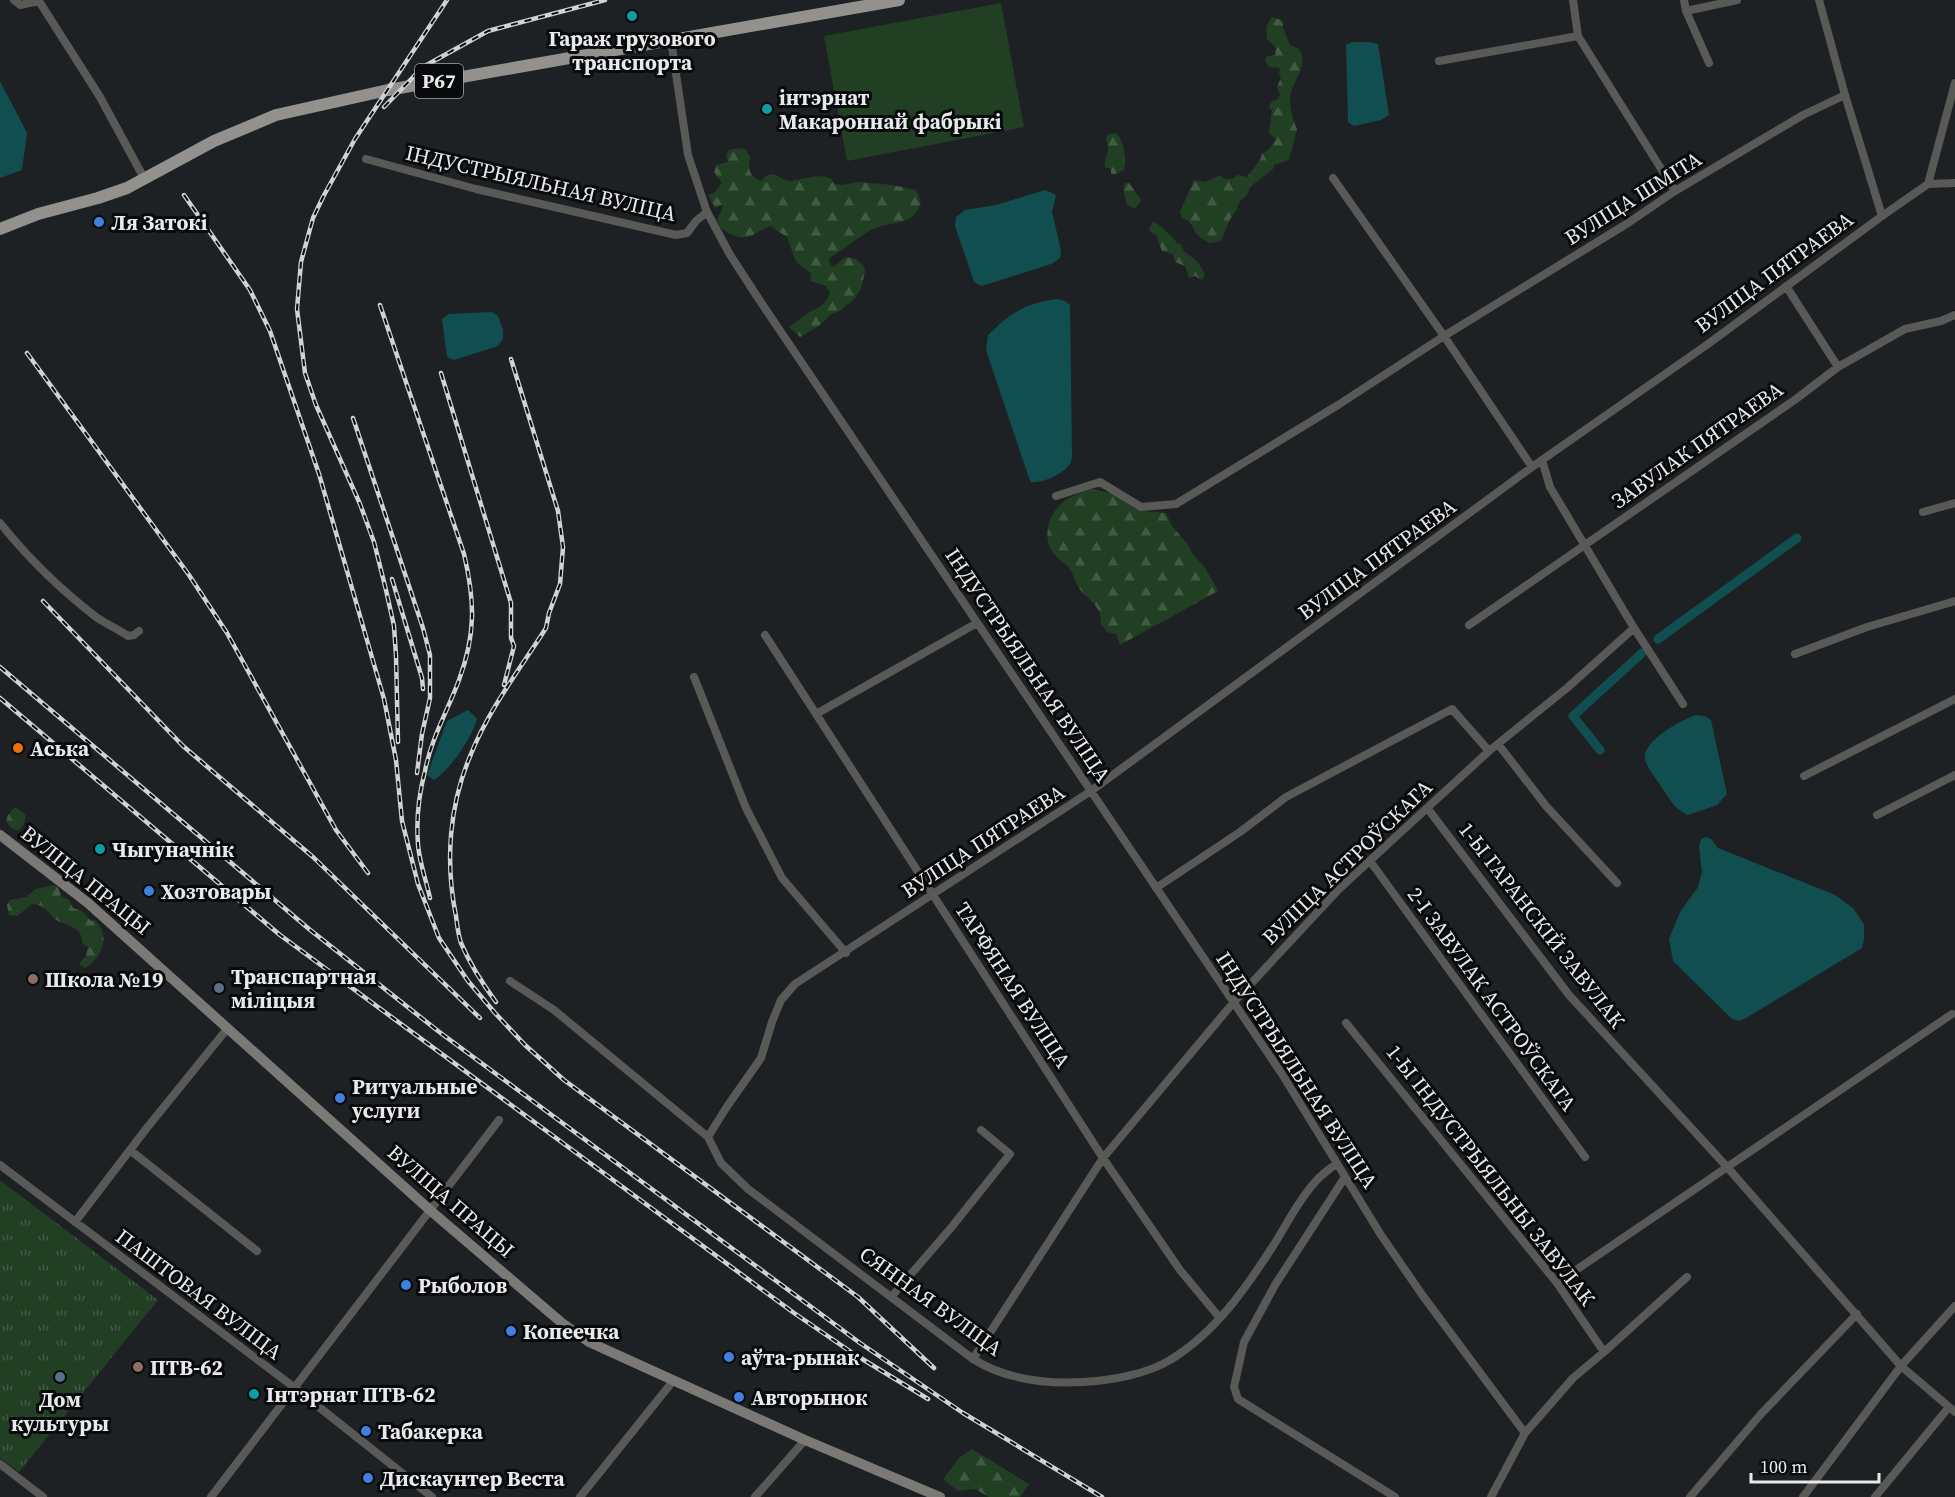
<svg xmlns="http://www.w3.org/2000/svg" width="1955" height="1497" font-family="'Source Serif 4',serif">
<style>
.grass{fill:#213f23}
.forest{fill:url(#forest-firs)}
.park{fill:url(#park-tufts)}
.water{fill:#114e4f}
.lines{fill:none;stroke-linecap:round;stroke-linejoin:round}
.canal{stroke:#114e4f;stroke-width:9}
.minor{stroke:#595957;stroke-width:8}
.secondary{stroke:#7a7976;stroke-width:10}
.primary{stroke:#92918e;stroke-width:12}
.rail-casing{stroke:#d0d2d4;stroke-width:4.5}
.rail{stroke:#090a0b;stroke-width:2;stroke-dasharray:7;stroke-linecap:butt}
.culture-dot{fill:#0f9aa8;stroke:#090a0b;stroke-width:2}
.shop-dot{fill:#3f7fe0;stroke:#090a0b;stroke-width:2}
.food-dot{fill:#e8710a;stroke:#090a0b;stroke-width:2}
.education-dot{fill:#8d6e63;stroke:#090a0b;stroke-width:2}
.service-dot{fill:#5c6f8a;stroke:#090a0b;stroke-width:2}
.labels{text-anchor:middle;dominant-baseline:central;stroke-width:6;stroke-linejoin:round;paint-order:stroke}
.shield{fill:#090a0b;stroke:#a5a6a8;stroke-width:1.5}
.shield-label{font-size:20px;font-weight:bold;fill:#e8e9eb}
.poi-label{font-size:21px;font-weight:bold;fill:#e8e9eb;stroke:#090a0b;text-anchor:start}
.street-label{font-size:21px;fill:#e8e9eb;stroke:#090a0b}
</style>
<defs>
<pattern id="forest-firs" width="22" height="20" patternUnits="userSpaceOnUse" patternTransform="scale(1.5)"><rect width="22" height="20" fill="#213f23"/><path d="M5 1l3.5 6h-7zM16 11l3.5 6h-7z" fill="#415b43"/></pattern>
<pattern id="park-tufts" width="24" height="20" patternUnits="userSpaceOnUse" patternTransform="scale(1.5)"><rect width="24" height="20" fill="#213f23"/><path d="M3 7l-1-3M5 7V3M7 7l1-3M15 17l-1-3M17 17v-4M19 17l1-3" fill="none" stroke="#415b43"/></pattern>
</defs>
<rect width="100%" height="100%" fill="#1e2123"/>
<path class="grass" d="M 1001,3 L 1024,127 L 847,161 L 824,36 Z"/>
<path class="forest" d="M 1272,17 L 1283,21 L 1283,28 L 1290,45 L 1298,48 C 1311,62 1292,82 1290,97 C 1290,109 1292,118 1297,129 C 1296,134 1290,158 1289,159 C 1286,162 1279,163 1274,165 L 1273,169 L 1250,187 L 1247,195 L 1240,201 L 1236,211 L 1230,219 L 1221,241 L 1209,243 C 1205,240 1199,237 1196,233 C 1191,226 1192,221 1182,218 L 1180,212 L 1194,180 L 1205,182 L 1221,175 L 1224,179 L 1232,179 L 1238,175 L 1247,177 L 1260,160 L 1262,154 L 1270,148 L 1276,139 L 1269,133 L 1272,110 L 1269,107 L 1271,102 L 1278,99 L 1280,95 L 1277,87 L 1281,78 L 1279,73 L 1280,68 L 1269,67 L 1265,60 L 1267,56 L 1275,55 L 1276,48 L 1267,39 L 1266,27 Z
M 1116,133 C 1124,140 1127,159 1124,170 L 1115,174 L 1111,174 L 1111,169 L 1105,167 C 1103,155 1112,154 1106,139 L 1108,134 Z
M 740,148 L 745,149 L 750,157 C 748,169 748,176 761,181 C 763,179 765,176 768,175 C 775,172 780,179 785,180 C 796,184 814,171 832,179 L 833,183 L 842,185 L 859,182 L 892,185 L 916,190 L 921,203 C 918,209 916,214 910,218 C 899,225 885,223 873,229 C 857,237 845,250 829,258 L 830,264 L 833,267 L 846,257 L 856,259 L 864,266 L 865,271 L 861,289 L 854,299 L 841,310 L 830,315 L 819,326 L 800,337 L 789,327 C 795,323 799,319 805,315 C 815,308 825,307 830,293 L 826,286 L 810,281 L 811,273 L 796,262 L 787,237 L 770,226 C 754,232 749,243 730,234 C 723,230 719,227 717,220 L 723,206 L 721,205 L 715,208 L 708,195 L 714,193 L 722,183 L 714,172 L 716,165 L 728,162 L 726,155 L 728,150 Z
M 1125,183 L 1129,183 L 1141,200 L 1135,209 L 1127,205 L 1123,188 Z
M 1153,222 C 1159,223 1173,237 1177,243 L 1181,244 L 1184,251 L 1199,263 L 1205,275 L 1202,280 L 1195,276 L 1189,278 L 1185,266 L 1175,262 L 1173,254 L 1162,251 L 1156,235 L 1150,232 L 1149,228 Z
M 1089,489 L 1113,493 L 1132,507 L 1144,511 L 1166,513 L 1172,526 L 1189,546 L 1192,554 L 1204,566 L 1218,591 L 1120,645 L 1116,634 L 1107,632 L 1101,624 C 1102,609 1094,604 1084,594 C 1076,587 1075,575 1068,567 C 1063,561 1056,558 1052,551 C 1041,534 1051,509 1067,499 C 1074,495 1082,492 1089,489 Z
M 15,807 L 25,814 C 26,822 24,826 18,831 L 10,827 L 6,821 L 8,815 Z
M 54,885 L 58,887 L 61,896 L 69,900 L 73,908 L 82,911 L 91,921 L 94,920 C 112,934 102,958 85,968 L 79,964 L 86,956 L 88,947 L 82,943 C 84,931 70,925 60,922 C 49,917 49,905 32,904 L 17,916 L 9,915 L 7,905 L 10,900 L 26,897 L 36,889 Z
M 972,1449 L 1029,1484 L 1020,1497 L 989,1497 L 975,1489 L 958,1491 L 943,1479 L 959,1458 Z"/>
<path class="park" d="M 0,1180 L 158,1300 L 19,1472 L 0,1458 Z"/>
<path class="water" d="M 1352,42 L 1369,42 L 1378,44 L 1389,115 L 1381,120 L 1354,126 L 1348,122 L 1346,45 Z
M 0,81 L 27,133 L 22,170 L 0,178 Z
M 1045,190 L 1056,195 L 1052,212 L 1061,250 L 1060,258 L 1051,264 L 982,286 L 974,282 L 955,226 L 956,217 L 965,210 L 996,205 Z
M 1057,299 L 1065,301 L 1070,305 L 1072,452 C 1072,455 1072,459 1071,462 C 1066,473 1042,484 1031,482 L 1029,478 L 986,350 L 988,335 C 1012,312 1024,304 1057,299 Z
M 492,312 L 498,316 L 503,330 L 503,339 L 498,346 L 454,360 L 447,357 L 442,319 L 449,314 Z
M 468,710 L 477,719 C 471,739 451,769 434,780 L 427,775 L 447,721 Z
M 1696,715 L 1705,716 L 1711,720 L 1727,794 L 1717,805 L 1688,815 C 1675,810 1669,798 1662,788 C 1657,779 1647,769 1645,759 C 1642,741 1681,720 1696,715 Z
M 1706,837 L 1711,839 L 1718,848 L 1835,895 L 1853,908 L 1864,924 L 1864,939 L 1862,948 L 1746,1018 L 1739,1021 L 1732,1019 L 1673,961 L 1669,939 L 1680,912 L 1698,887 L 1702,872 L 1699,847 L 1701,839 Z"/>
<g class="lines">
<path class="canal" d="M 1658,639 L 1797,538
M 1600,750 L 1573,716 L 1642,653"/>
<path class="minor" d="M 14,0 L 20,5 L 39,1 L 100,97 L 145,180
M 1573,0 L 1578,36 L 1675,191
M 1684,0 L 1686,11 L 1709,63
M 1819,0 L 1845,95 L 1882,216
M 1686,11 L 1737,0
M 671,40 L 688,155 L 707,212
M 1439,61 L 1578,36
M 366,159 L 476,189 L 676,235 L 687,233 L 696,221 L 707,212 L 729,253 L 760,301 L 1282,1074 L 1381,1235 L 1423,1296 L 1525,1433
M 1333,178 L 1444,336 L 1532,467
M 1928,184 L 1955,83
M 1786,286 L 1838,367
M 1542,460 L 1550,487 L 1634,628 L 1683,704
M 1056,496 L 1100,482 L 1141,507 L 1176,504 L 1338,405 L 1444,336 L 1628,223 L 1675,191 L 1803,115 L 1845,95
M 1923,512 L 1955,503
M 0,523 C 28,558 61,590 96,617 C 106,624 118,629 128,636 L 134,635 L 139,631
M 1469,625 L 1796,399 L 1838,367 L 1905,329 L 1941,321 L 1955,315
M 765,635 L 1103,1158 L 1180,1270 L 1219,1317
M 1795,654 L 1867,627 L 1955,601
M 694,677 L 746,808 L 782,878 L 846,953
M 816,714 L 977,623
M 1498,744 L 1546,806 L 1617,883
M 1804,776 L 1955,699
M 1428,809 L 1569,995 L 1728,1168 L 1901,1366 L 1955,1412
M 1877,815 L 1955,775
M 1370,861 L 1585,1157
M 1156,888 L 1240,832 L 1286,797 L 1452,709 L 1489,751
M 510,981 L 554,1010 L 708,1137 L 721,1163 L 748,1189 L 973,1359 C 1005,1379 1044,1384 1082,1382 C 1109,1381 1148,1374 1170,1360 C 1215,1333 1246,1288 1273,1246 C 1287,1224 1299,1199 1316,1181 C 1322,1174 1330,1169 1337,1163
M 1346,1023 L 1557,1283 L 1604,1352
M 708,1137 L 726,1108 L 761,1058 L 772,1022 L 781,1000 L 795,984 L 1091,791 L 1532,467 L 1708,344 L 1882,216 L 1928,184 L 1955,183
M 130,1150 L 257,1251
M 0,1165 L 295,1388 L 432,1497
M 1345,1177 L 1275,1285 L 1244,1342 L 1234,1387 L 1238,1399 L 1395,1497
M 75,1222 L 146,1129 L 227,1029
M 1557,1283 L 1952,1014
M 892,1296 L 950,1229 L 1010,1154 L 981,1130
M 973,1359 L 1103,1158 L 1233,1003 L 1339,889 L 1489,751 L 1567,688 L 1634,628
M 0,1464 L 43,1497
M 211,1497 L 499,1120
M 580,1497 L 673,1381
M 755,1497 L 805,1440
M 1491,1497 L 1525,1433 L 1573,1378 L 1604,1352 L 1687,1277
M 1690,1497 L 1761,1414 L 1857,1314
M 1803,1497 L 1901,1366 L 1955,1306
M 1875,1497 L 1949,1407"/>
<path class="secondary" d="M 0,835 L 88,903 L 431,1211 L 562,1323 L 589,1342 L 805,1440 L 940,1497"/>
<path class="primary" d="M 0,229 L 38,214 L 98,198 L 127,188 L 214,141 L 276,115 L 388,90 L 899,0"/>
<defs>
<path id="rail" d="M 384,107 L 423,67 L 488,31 L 605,0
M 184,195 L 250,290 L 270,331 L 319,474 L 384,699 L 396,760 L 402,821 L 418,884 L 439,938 L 468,981 L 495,1013 L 525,1045 L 564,1080 L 858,1297 L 934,1368
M 380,305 L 464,554 C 475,601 476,634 459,680 C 448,710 431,739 425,771 C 419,794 416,819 418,844 C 419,861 426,880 430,898
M 27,353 L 189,575 L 227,633 L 336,830 L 368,873
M 441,373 L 511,603 L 511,638 L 514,646 L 504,685
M 353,418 L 423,628 L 430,655 L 430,698 L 422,734 L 417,773
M 392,579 L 422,678 L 423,689
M 43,601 L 183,746 L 313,857 L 480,1018
M 0,667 L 309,929 L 438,1031 L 860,1343 L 963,1413 L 1102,1497
M 0,698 L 280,935 L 794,1313 L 854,1354 L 928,1399
M 398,742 L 396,656 L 394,626 L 386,590 L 374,542 L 360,504 L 316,405 L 305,373 L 297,309 L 301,262 L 313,218 L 323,197 L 355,139 L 447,0
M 496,1002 C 482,983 470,964 461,943 C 458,934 457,924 456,916 C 445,862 449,805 471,754 C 489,709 520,669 546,628 L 549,613 L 560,584 L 563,547 L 558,511 L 511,359"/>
</defs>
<use href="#rail" class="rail-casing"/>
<use href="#rail" class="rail"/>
</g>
<g class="culture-dot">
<circle cx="632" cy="16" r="6"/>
<circle cx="767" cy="109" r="6"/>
<circle cx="100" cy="849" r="6"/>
<circle cx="254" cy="1394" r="6"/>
</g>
<g class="shop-dot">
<circle cx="99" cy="222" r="6"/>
<circle cx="149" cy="891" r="6"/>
<circle cx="340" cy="1098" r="6"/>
<circle cx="406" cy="1285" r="6"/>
<circle cx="511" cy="1331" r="6"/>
<circle cx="729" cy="1357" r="6"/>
<circle cx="739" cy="1397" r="6"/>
<circle cx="366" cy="1431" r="6"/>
<circle cx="368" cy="1478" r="6"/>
</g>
<circle class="food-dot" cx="18" cy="748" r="6"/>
<g class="education-dot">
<circle cx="33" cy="979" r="6"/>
<circle cx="138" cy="1367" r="6"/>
</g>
<g class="service-dot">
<circle cx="219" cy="988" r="6"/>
<circle cx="60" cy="1377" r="6"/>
</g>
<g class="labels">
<rect class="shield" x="415" y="64" width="48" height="34" rx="4.5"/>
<g class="shield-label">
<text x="439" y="81">Р67</text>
</g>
<g class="poi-label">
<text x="632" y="38" text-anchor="middle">Гараж грузового<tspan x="632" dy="24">транспорта</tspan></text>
<text x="779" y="97">інтэрнат<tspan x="779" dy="24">Макароннай фабрыкі</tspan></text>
<text x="111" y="222">Ля Затокі</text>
<text x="30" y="748">Аська</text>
<text x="112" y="849">Чыгуначнік</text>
<text x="161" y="891">Хозтовары</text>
<text x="231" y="976">Транспартная<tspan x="231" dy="24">міліцыя</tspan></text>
<text x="45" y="979">Школа №19</text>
<text x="352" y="1086">Ритуальные<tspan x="352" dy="24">услуги</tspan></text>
<text x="418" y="1285">Рыболов</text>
<text x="523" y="1331">Копеечка</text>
<text x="741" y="1357">аўта-рынак</text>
<text x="150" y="1367">ПТВ-62</text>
<text x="266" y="1394">Інтэрнат ПТВ-62</text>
<text x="751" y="1397">Авторынок</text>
<text x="60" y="1399" text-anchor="middle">Дом<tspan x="60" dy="24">культуры</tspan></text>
<text x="378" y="1431">Табакерка</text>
<text x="380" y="1478">Дискаунтер Веста</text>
</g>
<g class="street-label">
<text transform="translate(541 183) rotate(13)">ІНДУСТРЫЯЛЬНАЯ ВУЛІЦА</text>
<text transform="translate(1633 198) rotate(-32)">ВУЛІЦА ШМІТА</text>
<text transform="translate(1774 272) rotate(-36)">ВУЛІЦА ПЯТРАЕВА</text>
<text transform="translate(1697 445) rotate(-35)">ЗАВУЛАК ПЯТРАЕВА</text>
<text transform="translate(1377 559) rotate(-36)">ВУЛІЦА ПЯТРАЕВА</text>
<text transform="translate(1028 665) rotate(56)">ІНДУСТРЫЯЛЬНАЯ ВУЛІЦА</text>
<text transform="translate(983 841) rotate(-33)">ВУЛІЦА ПЯТРАЕВА</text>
<text transform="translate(1347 862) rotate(-44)">ВУЛІЦА АСТРОЎСКАГА</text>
<text transform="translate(86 880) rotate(39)">ВУЛІЦА ПРАЦЫ</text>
<text transform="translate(1542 925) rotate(52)">1-Ы ГАРАНСКІЙ ЗАВУЛАК</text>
<text transform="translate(1013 985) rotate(57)">ТАРФЯНАЯ ВУЛІЦА</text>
<text transform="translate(1492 999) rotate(54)">2-І ЗАВУЛАК АСТРОЎСКАГА</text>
<text transform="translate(1297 1070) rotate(57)">ІНДУСТРЫЯЛЬНАЯ ВУЛІЦА</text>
<text transform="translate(1491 1175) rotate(52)">1-Ы ІНДУСТРЫЯЛЬНЫ ЗАВУЛАК</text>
<text transform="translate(451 1201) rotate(41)">ВУЛІЦА ПРАЦЫ</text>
<text transform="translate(199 1294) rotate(37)">ПАШТОВАЯ ВУЛІЦА</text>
<text transform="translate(931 1301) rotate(36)">СЯННАЯ ВУЛІЦА</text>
</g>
</g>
<path d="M1751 1473v9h128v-9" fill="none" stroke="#e8e9eb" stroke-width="3"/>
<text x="1760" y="1473" font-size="18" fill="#e8e9eb" stroke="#090a0b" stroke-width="4.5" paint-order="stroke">100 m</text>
</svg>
